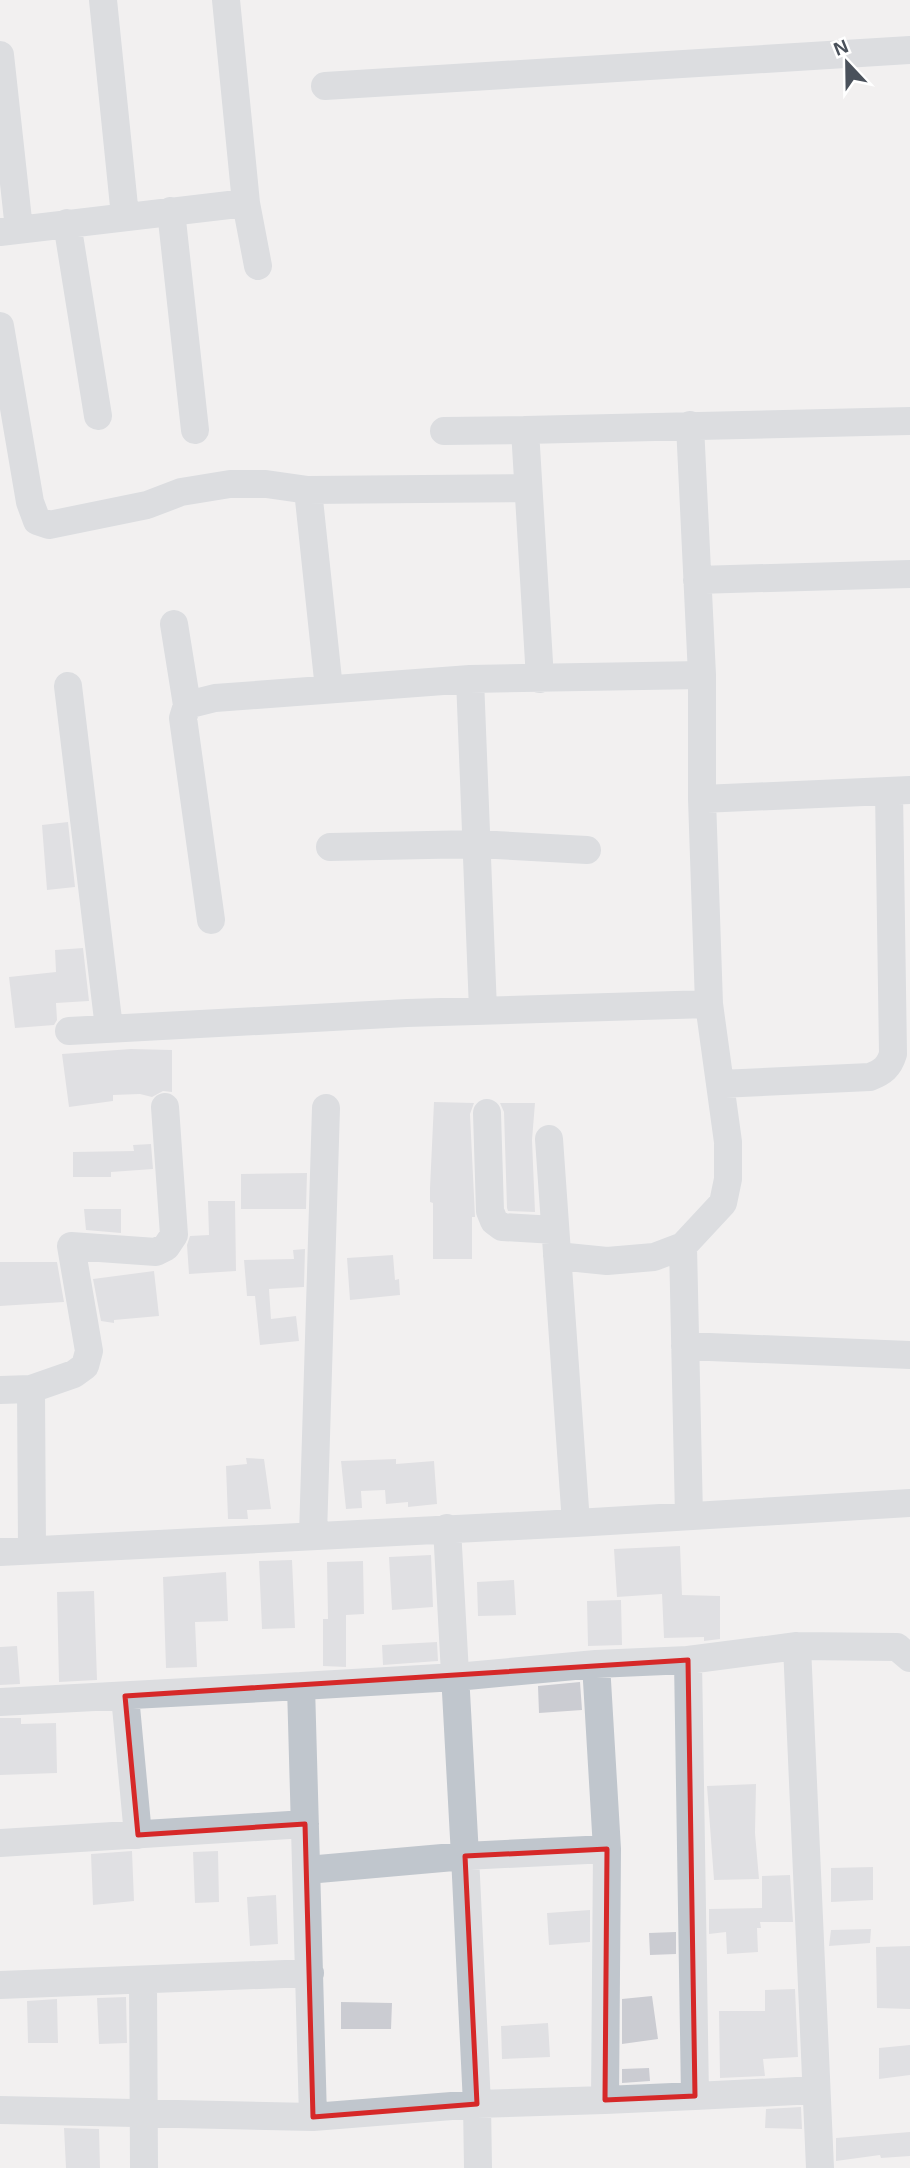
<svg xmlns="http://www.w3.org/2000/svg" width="910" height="2168" font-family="Arial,sans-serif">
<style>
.building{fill:#cbccd2}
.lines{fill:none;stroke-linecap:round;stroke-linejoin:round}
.minor{stroke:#c0c6cd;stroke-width:28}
.marked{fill:none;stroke:#d62828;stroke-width:5;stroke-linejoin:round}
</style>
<rect width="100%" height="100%" fill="#f2f0f0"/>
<path class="building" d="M 68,822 L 75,887 L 47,890 L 42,825 Z
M 83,948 L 89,1001 L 56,1003 L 57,1020 L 54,1025 L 15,1028 L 9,977 L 56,972 L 55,950 Z
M 131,1049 L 172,1050 L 172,1092 L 163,1091 L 152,1097 L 140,1094 L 113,1095 L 113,1101 L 69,1107 L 62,1054 Z
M 434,1102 L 474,1103 L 470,1114 L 475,1217 L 472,1217 L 472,1259 L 433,1259 L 433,1203 L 430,1202 L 430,1188 Z
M 500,1103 L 535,1103 L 532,1140 L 535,1212 L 508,1211 L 507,1208 L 504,1112 Z
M 151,1144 L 153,1169 L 111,1172 L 111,1177 L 73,1177 L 73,1152 L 134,1151 L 133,1145 Z
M 307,1173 L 306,1209 L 241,1209 L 241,1174 Z
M 208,1201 L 235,1201 L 236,1271 L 189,1274 L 187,1245 L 190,1236 L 209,1235 Z
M 84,1209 L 121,1209 L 121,1233 L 86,1230 Z
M 305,1249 L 304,1287 L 269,1289 L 271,1319 L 296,1316 L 299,1341 L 260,1345 L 255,1296 L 247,1296 L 244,1260 L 294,1259 L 293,1250 Z
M 393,1255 L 395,1280 L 399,1279 L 400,1295 L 350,1300 L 347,1258 Z
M 0,1262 L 57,1262 L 64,1302 L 0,1306 Z
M 154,1271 L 159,1316 L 114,1320 L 114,1323 L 101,1321 L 93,1279 Z
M 246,1458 L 264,1459 L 271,1509 L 247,1510 L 248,1519 L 228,1519 L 226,1466 L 247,1464 Z
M 396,1459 L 396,1464 L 434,1461 L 437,1504 L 408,1507 L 408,1502 L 386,1504 L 385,1490 L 361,1491 L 362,1508 L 346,1509 L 341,1461 Z
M 680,1546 L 682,1595 L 720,1596 L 720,1639 L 704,1641 L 704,1637 L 664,1638 L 662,1594 L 617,1597 L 614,1549 Z
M 431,1555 L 433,1607 L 392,1610 L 389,1557 Z
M 292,1560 L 295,1628 L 262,1629 L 259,1561 Z
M 363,1561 L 364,1614 L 346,1615 L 346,1667 L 323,1666 L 323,1619 L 328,1619 L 327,1562 Z
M 226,1572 L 228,1621 L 195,1622 L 197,1667 L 166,1668 L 163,1577 Z
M 514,1580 L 516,1615 L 478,1616 L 477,1582 Z
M 94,1591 L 97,1680 L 59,1682 L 57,1592 Z
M 621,1600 L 622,1645 L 588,1646 L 587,1601 Z
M 437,1642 L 438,1661 L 383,1665 L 382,1645 Z
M 17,1646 L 20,1684 L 0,1685 L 0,1647 Z
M 580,1682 L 582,1710 L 539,1713 L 538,1686 Z
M 0,1718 L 21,1718 L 21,1724 L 56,1723 L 57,1773 L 0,1775 Z
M 756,1784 L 755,1833 L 759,1879 L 714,1880 L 707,1786 Z
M 132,1851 L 134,1901 L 93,1905 L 91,1854 Z
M 218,1851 L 219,1902 L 195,1903 L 193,1852 Z
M 873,1867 L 873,1900 L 831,1902 L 831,1868 Z
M 790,1875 L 793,1922 L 760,1922 L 761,1928 L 757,1928 L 758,1952 L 727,1954 L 726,1932 L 709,1934 L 709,1909 L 762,1908 L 762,1876 Z
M 276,1895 L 278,1944 L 250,1946 L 247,1897 Z
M 590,1910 L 590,1942 L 549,1945 L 547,1913 Z
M 871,1929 L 870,1943 L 829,1946 L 831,1930 Z
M 676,1932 L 676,1954 L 650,1955 L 649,1933 Z
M 910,1946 L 910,2009 L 877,2008 L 876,1947 Z
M 795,1989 L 798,2057 L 763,2059 L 765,2076 L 720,2078 L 719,2011 L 765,2011 L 765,1990 Z
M 652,1996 L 658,2039 L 622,2044 L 622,1999 Z
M 126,1997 L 127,2043 L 99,2044 L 97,1998 Z
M 57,1999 L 58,2043 L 28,2043 L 27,2001 Z
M 341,2002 L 392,2003 L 391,2029 L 341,2029 Z
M 548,2023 L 550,2057 L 502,2059 L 501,2026 Z
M 910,2045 L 910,2075 L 879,2079 L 879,2048 Z
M 649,2068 L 650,2081 L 622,2083 L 622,2069 Z
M 801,2107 L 802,2129 L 765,2128 L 766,2109 Z
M 64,2128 L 99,2129 L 100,2168 L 66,2168 Z
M 910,2132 L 910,2156 L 881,2158 L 880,2155 L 836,2161 L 836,2138 Z"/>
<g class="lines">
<path class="minor" d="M 103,0 L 125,216
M 226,0 L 246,203 L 258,266
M 0,55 L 19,229
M 325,86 L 910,50
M 171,211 L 195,430
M 67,223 L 98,416
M 0,232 L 246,203
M 0,326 L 30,502 L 37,521 L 49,525 L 147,505 L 181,492 L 230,484 L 266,484 L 308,490 L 528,488
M 690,425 L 702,675
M 444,431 L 525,430
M 308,490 L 329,689
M 697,580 L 910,574
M 174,624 L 187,705
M 540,679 L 525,430 L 910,421
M 68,686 L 109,1028
M 702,799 L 910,790
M 330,847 L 477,844 L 587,850
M 211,920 L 183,718 L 187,705 L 215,698 L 470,679
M 483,1010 L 470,679 L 702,675 L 702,799 L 709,1004
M 69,1031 L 407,1013 L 709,1004 L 728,1142 L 728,1179 L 723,1203 L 683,1246 L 654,1257 L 607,1261 L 557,1256
M 720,1084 L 870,1077 C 883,1072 889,1067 893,1054 L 889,791
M 487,1113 L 490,1211 L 494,1221 L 502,1227 L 555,1230
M 549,1139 L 576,1523
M 683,1246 L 689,1516
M 685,1346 L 910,1355
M 31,1389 L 74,1374 L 85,1366 L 89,1351 L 71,1246 L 156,1252 L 166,1247 L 174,1235 L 165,1107
M 0,1390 L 31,1389 L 32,1550
M 447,1528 L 465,1856 L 477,2104 L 478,2168
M 313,1535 L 326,1108
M 0,1552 L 576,1523 L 910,1503
M 797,1646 L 897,1647 L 910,1658
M 688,1660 L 797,1646 L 820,2168
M 301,1686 L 456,1677 L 596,1664 L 688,1660 L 695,2096 L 605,2100 L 607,1849 L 596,1664
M 125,1696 L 138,1835
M 0,1702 L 301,1686 L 313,2117 L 0,2110
M 0,1843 L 305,1824
M 307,1870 L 465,1856 L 607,1849
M 143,1980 L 144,2168
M 0,1985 L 310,1973
M 695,2096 L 816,2090
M 313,2117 L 477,2104 L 605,2100"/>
</g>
<path d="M0 0H910V2168H0ZM 688,1660 L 695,2096 L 605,2100 L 607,1849 L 465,1856 L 477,2104 L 313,2117 L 305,1824 L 138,1835 L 125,1696 Z" fill="#f2f0f0" fill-opacity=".55" fill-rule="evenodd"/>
<path class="marked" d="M 688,1660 L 695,2096 L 605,2100 L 607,1849 L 465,1856 L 477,2104 L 313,2117 L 305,1824 L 138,1835 L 125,1696 Z"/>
<g transform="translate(847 63) rotate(338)" stroke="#ffffff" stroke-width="5" paint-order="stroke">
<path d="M0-5L12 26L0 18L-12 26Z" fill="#4a515b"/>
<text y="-10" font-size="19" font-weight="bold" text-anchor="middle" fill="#4a515b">N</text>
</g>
</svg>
